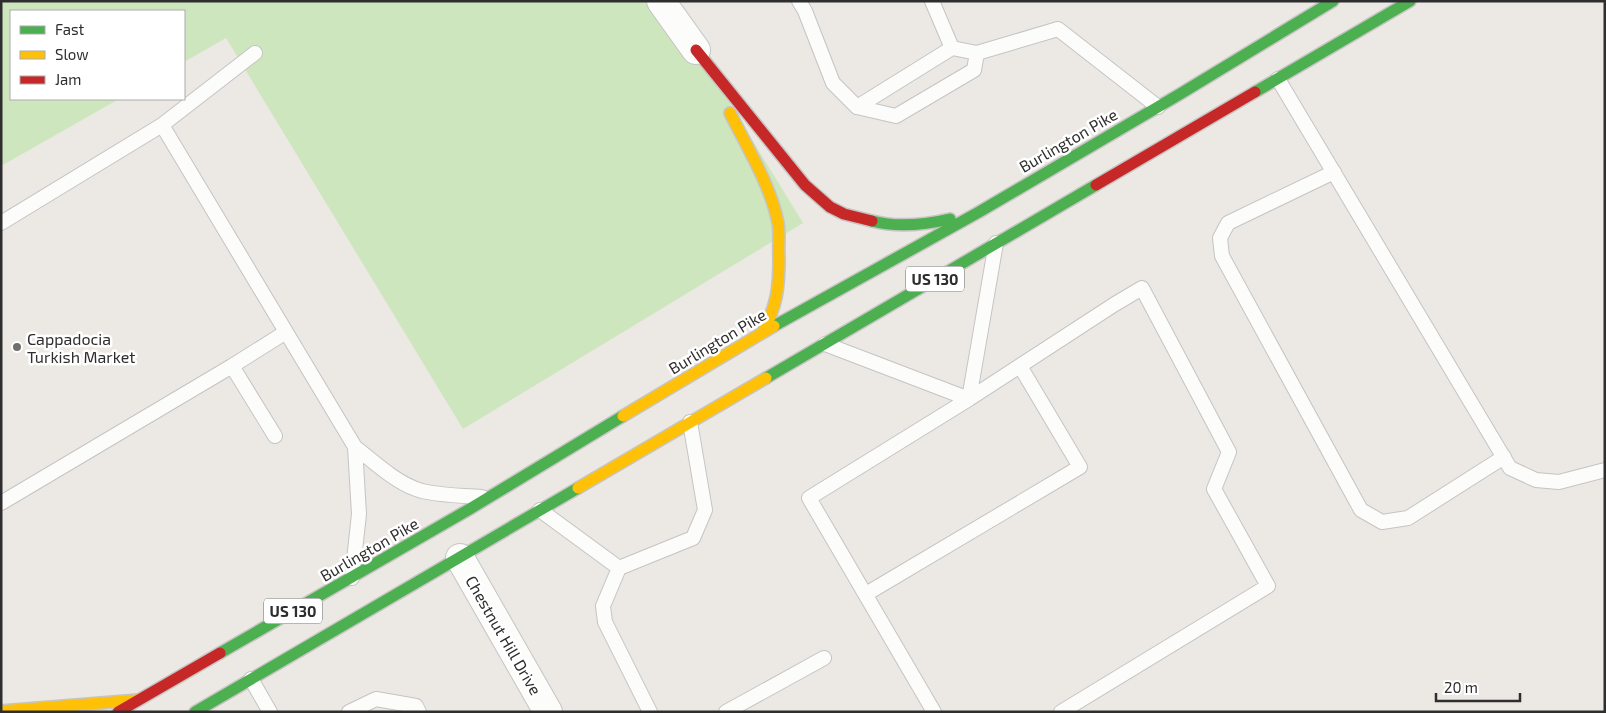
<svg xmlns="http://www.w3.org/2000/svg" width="1606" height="713" font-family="'Exo 2',sans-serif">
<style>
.grass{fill:#cee6be}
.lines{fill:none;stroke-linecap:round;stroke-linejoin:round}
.lane-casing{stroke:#c5c4c5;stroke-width:16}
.street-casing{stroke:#c5c4c5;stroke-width:30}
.fast-casing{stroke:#c6c5c4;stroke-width:14}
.slow-casing{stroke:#c6c5c4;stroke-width:14}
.jam-casing{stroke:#c6c5c4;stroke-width:14}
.lane{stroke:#fcfcfb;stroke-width:14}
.street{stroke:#fcfcfb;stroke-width:28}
.fast{stroke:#4caf50;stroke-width:11}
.slow{stroke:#ffc107;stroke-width:11}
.jam{stroke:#c62828;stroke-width:11}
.poi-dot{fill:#706f6e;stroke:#fff;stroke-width:2}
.labels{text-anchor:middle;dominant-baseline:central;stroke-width:5;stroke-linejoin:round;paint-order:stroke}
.shield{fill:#fff;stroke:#6d6d6d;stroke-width:1}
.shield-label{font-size:15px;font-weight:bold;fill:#2e2e2e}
.street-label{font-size:16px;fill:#2e2e2e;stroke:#fff}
.poi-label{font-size:16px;fill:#2e2e2e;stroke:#fff;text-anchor:start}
</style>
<rect width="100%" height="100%" fill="#ece8e4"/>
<path class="grass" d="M 1,1 L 667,1 L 803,223 L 463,429 L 226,38 L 184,62 L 184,11 L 11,11 L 11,99 L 119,99 L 1,166 Z"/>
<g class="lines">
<defs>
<path id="lane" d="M 799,1 L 805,11 L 833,83 L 857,107 L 952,48 L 977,53 L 1058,29 L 1158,107
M 932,1 L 952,48
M 1278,79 L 1510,468 L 1536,480 L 1559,482 L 1605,470
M 857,107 L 896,116 L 974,70 L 977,53
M 162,125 L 255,53
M 1334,172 L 1228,223 L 1220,238 L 1222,256 L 1361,510 L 1382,522 L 1408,518 L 1504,457
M 1,223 L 162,125 L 355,447 C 373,461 394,481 416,489 C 430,495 465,496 482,497
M 825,344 L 969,399
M 232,366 L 286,332
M 969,399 L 996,243
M 1,503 L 232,366 L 275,436
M 540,510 L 619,568
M 352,578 L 359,514 L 355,447
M 866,594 L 1080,467 L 1020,366
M 251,679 L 270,712
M 349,712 L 376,699 L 416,706 L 419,712
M 650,712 L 605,622 L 603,606 L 619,568 L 693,538 L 705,510 L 690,422
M 726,712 L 824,658
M 934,712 L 809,498 L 969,399 L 1115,304 L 1142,288 L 1229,452 L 1214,489 L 1268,586 L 1061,712"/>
<path id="street" d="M 661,1 L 696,50
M 460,558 L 548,712"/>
<path id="fast" d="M 1255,92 L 1410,1
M 872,221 C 898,228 924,225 950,219
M 774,326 L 979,212 L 1180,94 L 1333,1
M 766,378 L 1096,185
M 220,653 L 468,510 L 623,416
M 195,712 L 578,488"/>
<path id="slow" d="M 730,113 C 747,147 771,186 778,223 C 780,234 778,246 779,258 C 779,288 777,305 763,332
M 623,416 L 774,326
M 578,488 L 766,378
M 1,711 L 138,700"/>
<path id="jam" d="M 696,50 L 805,185 L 830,207 L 844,214 L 872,221
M 1096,185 L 1255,92
M 118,712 L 220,653"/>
</defs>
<use href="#lane" class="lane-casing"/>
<use href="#street" class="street-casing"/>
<use href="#fast" class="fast-casing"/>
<use href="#slow" class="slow-casing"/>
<use href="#jam" class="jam-casing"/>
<use href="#lane" class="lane"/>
<use href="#street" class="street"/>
<use href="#fast" class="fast"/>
<use href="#slow" class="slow"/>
<use href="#jam" class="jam"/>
</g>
<circle class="poi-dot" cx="17" cy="347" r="5"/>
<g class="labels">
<g class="shield">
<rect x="906" y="266.5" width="58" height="25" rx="4"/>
<rect x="264" y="598.5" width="58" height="25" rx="4"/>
</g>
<g class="shield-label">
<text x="935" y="279">US 130</text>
<text x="293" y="611">US 130</text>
</g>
<g class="street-label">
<text transform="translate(1068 140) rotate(-30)">Burlington Pike</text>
<text transform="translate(717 341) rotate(-31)">Burlington Pike</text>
<text transform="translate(369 549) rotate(-30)">Burlington Pike</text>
<text transform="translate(504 635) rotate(60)">Chestnut Hill Drive</text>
</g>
<g class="poi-label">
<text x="27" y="338">Cappadocia<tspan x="27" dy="18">Turkish Market</tspan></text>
</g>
</g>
<rect width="1606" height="713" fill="none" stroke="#2e2e2e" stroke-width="5"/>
<rect x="10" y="10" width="175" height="90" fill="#ffffff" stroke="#ababab"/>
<rect x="20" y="26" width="25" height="8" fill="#4caf50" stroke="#ababab"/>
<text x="55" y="35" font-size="15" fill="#2e2e2e">Fast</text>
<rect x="20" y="51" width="25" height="8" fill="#ffc107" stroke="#ababab"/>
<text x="55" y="60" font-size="15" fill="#2e2e2e">Slow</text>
<rect x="20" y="76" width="25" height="8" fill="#c62828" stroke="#ababab"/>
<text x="55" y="85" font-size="15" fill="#2e2e2e">Jam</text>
<path d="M1436 693v8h84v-8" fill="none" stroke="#2e2e2e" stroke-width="2.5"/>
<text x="1444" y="693" font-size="15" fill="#2e2e2e" stroke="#ffffff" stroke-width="4" paint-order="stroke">20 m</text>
</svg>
